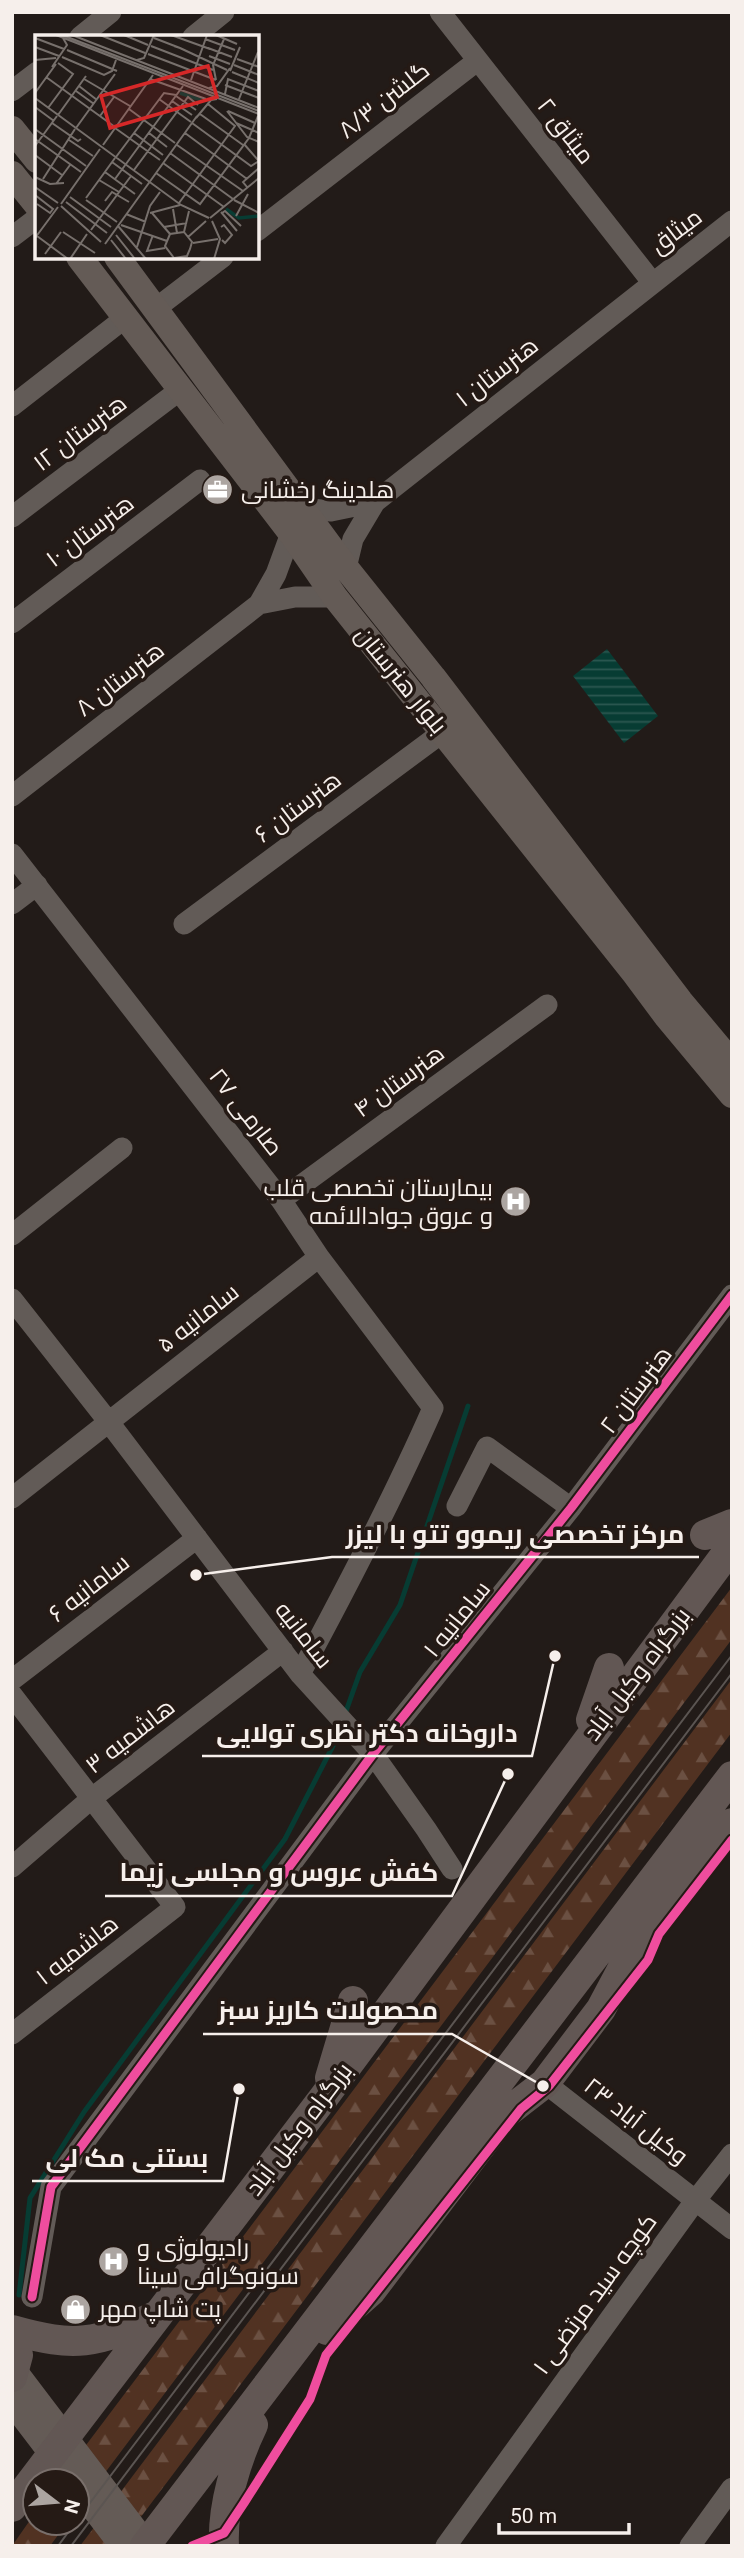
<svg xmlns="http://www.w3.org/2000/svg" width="744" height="2558" font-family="Roboto,Cairo,sans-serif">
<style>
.forest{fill:url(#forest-firs)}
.water{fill:url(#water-rules)}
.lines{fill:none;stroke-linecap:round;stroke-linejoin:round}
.stream{stroke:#073c33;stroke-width:5}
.minor{stroke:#625b57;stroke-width:21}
.major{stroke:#645b56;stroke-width:26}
.highway{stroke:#625754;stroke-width:30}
.tram{stroke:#5b5552;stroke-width:2}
.cycleway-casing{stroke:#251a15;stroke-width:13}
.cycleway{stroke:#ef4d9e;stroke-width:9}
.labels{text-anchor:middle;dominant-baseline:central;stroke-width:7;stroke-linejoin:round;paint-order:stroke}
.street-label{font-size:24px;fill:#f6efeb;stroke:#251a15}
.poi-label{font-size:24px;fill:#f6efeb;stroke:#251a15;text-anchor:start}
.inset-river{fill:none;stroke:#073c33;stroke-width:3.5}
.inset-road{fill:none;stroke:#77706c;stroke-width:2}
.view{fill:#d62828;fill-opacity:0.15;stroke:#d62828;stroke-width:3.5}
.inset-edge{fill:none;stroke:#f6efeb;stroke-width:3.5}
.leader{fill:none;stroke:#f6efeb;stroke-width:2.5}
.callout-dot{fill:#f6efeb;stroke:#251a15;stroke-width:2.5}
.callout-label{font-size:26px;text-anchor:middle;font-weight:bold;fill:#f6efeb;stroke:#251a15;stroke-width:7;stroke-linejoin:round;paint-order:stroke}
</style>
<defs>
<pattern id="forest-firs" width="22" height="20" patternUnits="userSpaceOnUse" patternTransform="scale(1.75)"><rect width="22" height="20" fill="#513222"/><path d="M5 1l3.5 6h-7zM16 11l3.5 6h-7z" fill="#6b5042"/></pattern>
<pattern id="water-rules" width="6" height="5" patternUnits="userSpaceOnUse" patternTransform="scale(1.75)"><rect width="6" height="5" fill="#073c33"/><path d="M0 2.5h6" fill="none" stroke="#2c5851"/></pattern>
</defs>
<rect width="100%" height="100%" fill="#221b18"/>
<path class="forest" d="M 732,1587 L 732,1639 L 77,2510 L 77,2481 L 59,2481 Z
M 732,1679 L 732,1732 L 119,2546 L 80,2546 Z
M 35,2513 L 35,2523 L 67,2523 L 50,2546 L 12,2546 Z"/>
<path class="water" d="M 607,649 L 658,716 L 624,743 L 573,676 Z"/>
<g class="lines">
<path class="stream" d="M 345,1714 L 360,1672 L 400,1605 L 468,1406
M 19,2295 L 30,2198 L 84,2112 L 285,1839 L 336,1740"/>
<path class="minor" d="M 440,12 L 652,282
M 80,37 L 111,12
M 193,37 L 224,12
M 12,91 L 37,72
M 257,231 L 477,61
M 12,237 L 37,218
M 155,309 L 223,257
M 12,406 L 125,318
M 301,508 L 331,511 L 375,502
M 12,517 L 180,390
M 346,568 L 353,539 L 375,502 L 732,221
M 259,604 L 295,597 L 335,597
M 12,623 L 200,480
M 12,796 L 259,604 L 276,574 L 291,533
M 12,854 L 281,1200 L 319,1257 L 433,1408 C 393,1499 347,1587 300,1674
M 12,904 L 37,885
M 184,924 L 443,732
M 281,1200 L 547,1005
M 12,1235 L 122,1148
M 12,1299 L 108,1421 L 300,1674 L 373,1754 L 426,1829 L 452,1869
M 12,1498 L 319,1257
M 457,1506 L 487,1447 L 571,1508
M 12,1680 L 197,1538
M 12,1695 L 175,1907 L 12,2034
M 12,1867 L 92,1798 L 283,1651
M 545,2083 L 732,2229
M 32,2297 L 51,2187 L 373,1754 L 571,1508 L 732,1295
M 446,2546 L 695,2201 L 732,2154
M 690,2546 L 732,2488"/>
<path class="major" d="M 12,129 L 37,160
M 12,174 L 37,205
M 79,257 L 291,533 L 335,597 L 635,974 L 667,1017 L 732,1095
M 117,257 L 346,568 L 433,677 L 680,1001 L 732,1063
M 12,2368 L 147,2546
M 12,2401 L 73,2481
M 77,2486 L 123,2546"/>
<path class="highway" d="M 705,1535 L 732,1524
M 591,1720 L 609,1668
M 330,2078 L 353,2001
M 12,2330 C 76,2348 95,2344 155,2316
M 327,2330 L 371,2291 L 505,2114 L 545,2083 L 601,2009 L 627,1960 L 732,1823
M 12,2342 L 18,2355 L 12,2377
M 12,2507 L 324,2097 L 732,1546
M 145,2546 L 732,1776
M 224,2546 C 222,2506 236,2460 253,2425"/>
<path class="tram" d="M 77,2520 L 732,1655
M 58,2546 L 75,2523
M 71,2546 L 732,1673"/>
<defs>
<path id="cycleway" d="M 32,2297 L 51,2187 L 373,1754 L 571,1508 L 732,1295
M 192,2546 L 224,2533 L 244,2503 L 310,2399 L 326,2355 L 521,2109 L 549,2086 L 648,1960 L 659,1934 L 732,1840"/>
</defs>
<use href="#cycleway" class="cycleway-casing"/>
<use href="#cycleway" class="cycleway"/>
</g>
<defs>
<symbol id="office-disc" viewBox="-11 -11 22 22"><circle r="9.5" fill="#aca5a1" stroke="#251a15"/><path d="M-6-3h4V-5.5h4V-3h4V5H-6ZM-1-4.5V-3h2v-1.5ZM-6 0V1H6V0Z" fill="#fff"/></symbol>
<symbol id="hospital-disc" viewBox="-11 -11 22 22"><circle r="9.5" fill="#aca5a1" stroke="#251a15"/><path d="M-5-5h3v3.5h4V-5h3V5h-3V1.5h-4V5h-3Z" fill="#fff"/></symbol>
<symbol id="shop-disc" viewBox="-11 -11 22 22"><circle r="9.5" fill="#aca5a1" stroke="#251a15"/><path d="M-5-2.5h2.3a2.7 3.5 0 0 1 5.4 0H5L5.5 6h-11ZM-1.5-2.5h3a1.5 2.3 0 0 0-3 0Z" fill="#fff"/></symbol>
</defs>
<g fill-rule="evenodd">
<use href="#office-disc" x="200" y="472" width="35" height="35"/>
<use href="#hospital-disc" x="498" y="1184" width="35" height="35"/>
<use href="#hospital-disc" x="96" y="2244" width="35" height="35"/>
<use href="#shop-disc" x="58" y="2292" width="35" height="35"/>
</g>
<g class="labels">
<g class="street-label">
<text transform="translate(384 100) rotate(-38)">گلشن ۸/۳</text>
<text transform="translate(566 131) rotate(52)">میثاق ۲</text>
<text transform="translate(676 231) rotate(-37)">میثاق</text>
<text transform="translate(497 372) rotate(-38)">هنرستان ۱</text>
<text transform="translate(80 433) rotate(-37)">هنرستان ۱۲</text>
<text transform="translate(90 531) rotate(-37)">هنرستان ۱۰</text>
<text transform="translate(120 679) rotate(-38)">هنرستان ۸</text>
<text transform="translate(401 680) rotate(51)">بلوار هنرستان</text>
<text transform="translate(298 807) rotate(-37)">هنرستان ۶</text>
<text transform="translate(399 1081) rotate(-36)">هنرستان ۴</text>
<text transform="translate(246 1112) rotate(52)">صارمی ۲۷</text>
<text transform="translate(198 1318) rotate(-38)">سامانیه ۵</text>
<text transform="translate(636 1390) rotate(-53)">هنرستان ۲</text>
<text transform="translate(89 1588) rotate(-38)">سامانیه ۶</text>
<text transform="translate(457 1619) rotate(-51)">سامانیه ۱</text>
<text transform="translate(304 1635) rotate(52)">سامانیه</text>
<text transform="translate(637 1674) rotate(-53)">بزرگراه وکیل آباد</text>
<text transform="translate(130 1736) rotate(-38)">هاشمیه ۳</text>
<text transform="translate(77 1950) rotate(-38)">هاشمیه ۱</text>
<text transform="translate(636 2121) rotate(38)">۲۳ وکیل آباد</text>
<text transform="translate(299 2129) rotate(-53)">بزرگراه وکیل آباد</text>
<text transform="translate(595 2294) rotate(-54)">کوچه سید مرتضی ۱</text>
</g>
<g class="poi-label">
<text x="241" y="490">هلدینگ رخشانی</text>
<text x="493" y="1188" text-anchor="end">بیمارستان تخصصی قلب<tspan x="493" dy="28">و عروق جوادالائمه</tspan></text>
<text x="137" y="2248">رادیولوژی و<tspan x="137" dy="28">سونوگرافی سینا</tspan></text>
<text x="99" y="2309">پت شاپ مهر</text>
</g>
</g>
<g transform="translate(35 35)">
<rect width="224" height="224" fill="#221b18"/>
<path class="inset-river" d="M 145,58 L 166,65M 191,174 L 204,183 L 224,181"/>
<path class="inset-road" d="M 21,0 L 224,79M 27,0 L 224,76M 37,0 L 224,73M 65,0 L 110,18M 89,0 L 113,10M 136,0 L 175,14M 181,0 L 202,9M 0,3 L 29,14M 119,3 L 145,13 L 139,11M 170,4 L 200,15M 116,11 L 178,35M 0,12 L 24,21M 145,13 L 192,35M 173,13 L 197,22M 32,15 L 82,36M 113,19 L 181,45M 174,21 L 195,29M 27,22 L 69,40 L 77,36 L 81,25M 202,24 L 224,32M 0,25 L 21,23M 102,25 L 109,23 L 119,0M 199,30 L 224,40M 17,32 L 32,10 L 28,3M 195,36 L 205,12M 197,37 L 224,48M 11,42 L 80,92M 49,44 L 95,71M 115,44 L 171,64M 156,45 L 172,0M 181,45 L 178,30 L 189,4M 190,50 L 224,63M 44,51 L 62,65M 174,53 L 182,51 L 195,33M 41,56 L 59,69M 0,58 L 21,29M 190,59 L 193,44 L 224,56M 141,61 L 161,75M 0,63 L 146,170 L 174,183M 124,64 L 156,87M 204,64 L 223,17M 137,66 L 157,80M 0,72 L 19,86M 13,73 L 38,39 L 23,28M 94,74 L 140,108M 192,76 L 212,102 L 224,107M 193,76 L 220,88M 165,79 L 208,110M 23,80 L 51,41M 65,81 L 79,62M 161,83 L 176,65 L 182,64M 17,88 L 43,106 L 46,104M 157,88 L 216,131 L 224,126M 201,88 L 224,98M 41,93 L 80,39M 80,93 L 125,125M 0,94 L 51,131M 99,98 L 128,120M 114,98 L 132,112M 150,98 L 212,144M 0,104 L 46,137M 34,105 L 58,121M 209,109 L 223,125M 68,110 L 118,40M 142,110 L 208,156M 0,111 L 22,81M 135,118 L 198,164M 0,120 L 27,140M 81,122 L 129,58 L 141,60M 77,127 L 107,149M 128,128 L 189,172M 99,135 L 153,62 L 163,70M 70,137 L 100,159M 121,138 L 165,169 L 214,103 L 223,81M 0,142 L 15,149 L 29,148M 8,144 L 40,94M 80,144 L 148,51M 64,145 L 84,157M 21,149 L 35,130M 0,152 L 23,168M 212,152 L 208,147 L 224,133M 0,160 L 18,174 L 15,178 L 2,169M 35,162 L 76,192M 51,163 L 80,123M 51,165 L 82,187M 199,165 L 224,178M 70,166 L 77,157 L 94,167M 31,167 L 72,198M 144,168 L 200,91 L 173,69M 26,169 L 65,114M 26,171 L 66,207M 138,174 L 142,198M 186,177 L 202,196M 115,178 L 145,170M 117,178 L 135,199M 187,178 L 190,176 L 206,191M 91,179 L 111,187M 201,181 L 213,159M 175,183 L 224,143M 177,186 L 185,204 L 179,224M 86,190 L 132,206M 83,191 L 111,224M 129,192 L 152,188M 186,192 L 189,190 L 197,200 L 190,208 L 187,205M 56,195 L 96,141M 28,197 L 60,218M 149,197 L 154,176M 81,200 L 100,224M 118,200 L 112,216 L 130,213M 2,201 L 33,224M 153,202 L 171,186M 0,203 L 23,172M 76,205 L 91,224M 158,208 L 183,204M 70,209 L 162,81M 102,212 L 115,171 L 125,157M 10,219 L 26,197M 139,223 L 152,221 L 155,214 L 157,207 L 149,197M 139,223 L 130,211 L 135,199 L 149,197M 35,224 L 52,199"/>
<path class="view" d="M 173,31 L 182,62 L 75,93 L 66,61 Z"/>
<rect width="224" height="224" class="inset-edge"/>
</g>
<path class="leader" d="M196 1575L332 1557H699M555 1656L532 1756H202M508 1774L452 1896H105M543 2086L452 2034H203M239 2089L223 2181H32"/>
<g class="callout-dot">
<circle cx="196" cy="1575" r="7"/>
<circle cx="555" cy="1656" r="7"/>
<circle cx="508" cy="1774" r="7"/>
<circle cx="543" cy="2086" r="7"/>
<circle cx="239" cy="2089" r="7"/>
</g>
<g class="callout-label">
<text x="515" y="1543">مرکز تخصصی ریموو تتو با لیزر</text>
<text x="367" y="1742">داروخانه دکتر نظری تولایی</text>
<text x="279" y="1881">کفش عروس و مجلسی زیما</text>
<text x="328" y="2019">محصولات کاریز سبز</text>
<text x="127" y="2167">بستنی مک لی</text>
</g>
<rect width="744" height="2558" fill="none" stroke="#f6efeb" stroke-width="28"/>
<g transform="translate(56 2502) rotate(106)"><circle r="33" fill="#251a15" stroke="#796f6b" stroke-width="2"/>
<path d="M0-5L12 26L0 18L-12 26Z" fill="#aca5a1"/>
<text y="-10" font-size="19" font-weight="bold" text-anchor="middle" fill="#f6efeb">N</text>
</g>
<path d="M499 2523v10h130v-10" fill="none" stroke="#f6efeb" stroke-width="3.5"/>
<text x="510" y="2523" font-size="21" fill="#f6efeb" stroke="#251a15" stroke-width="5" paint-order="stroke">50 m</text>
</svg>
